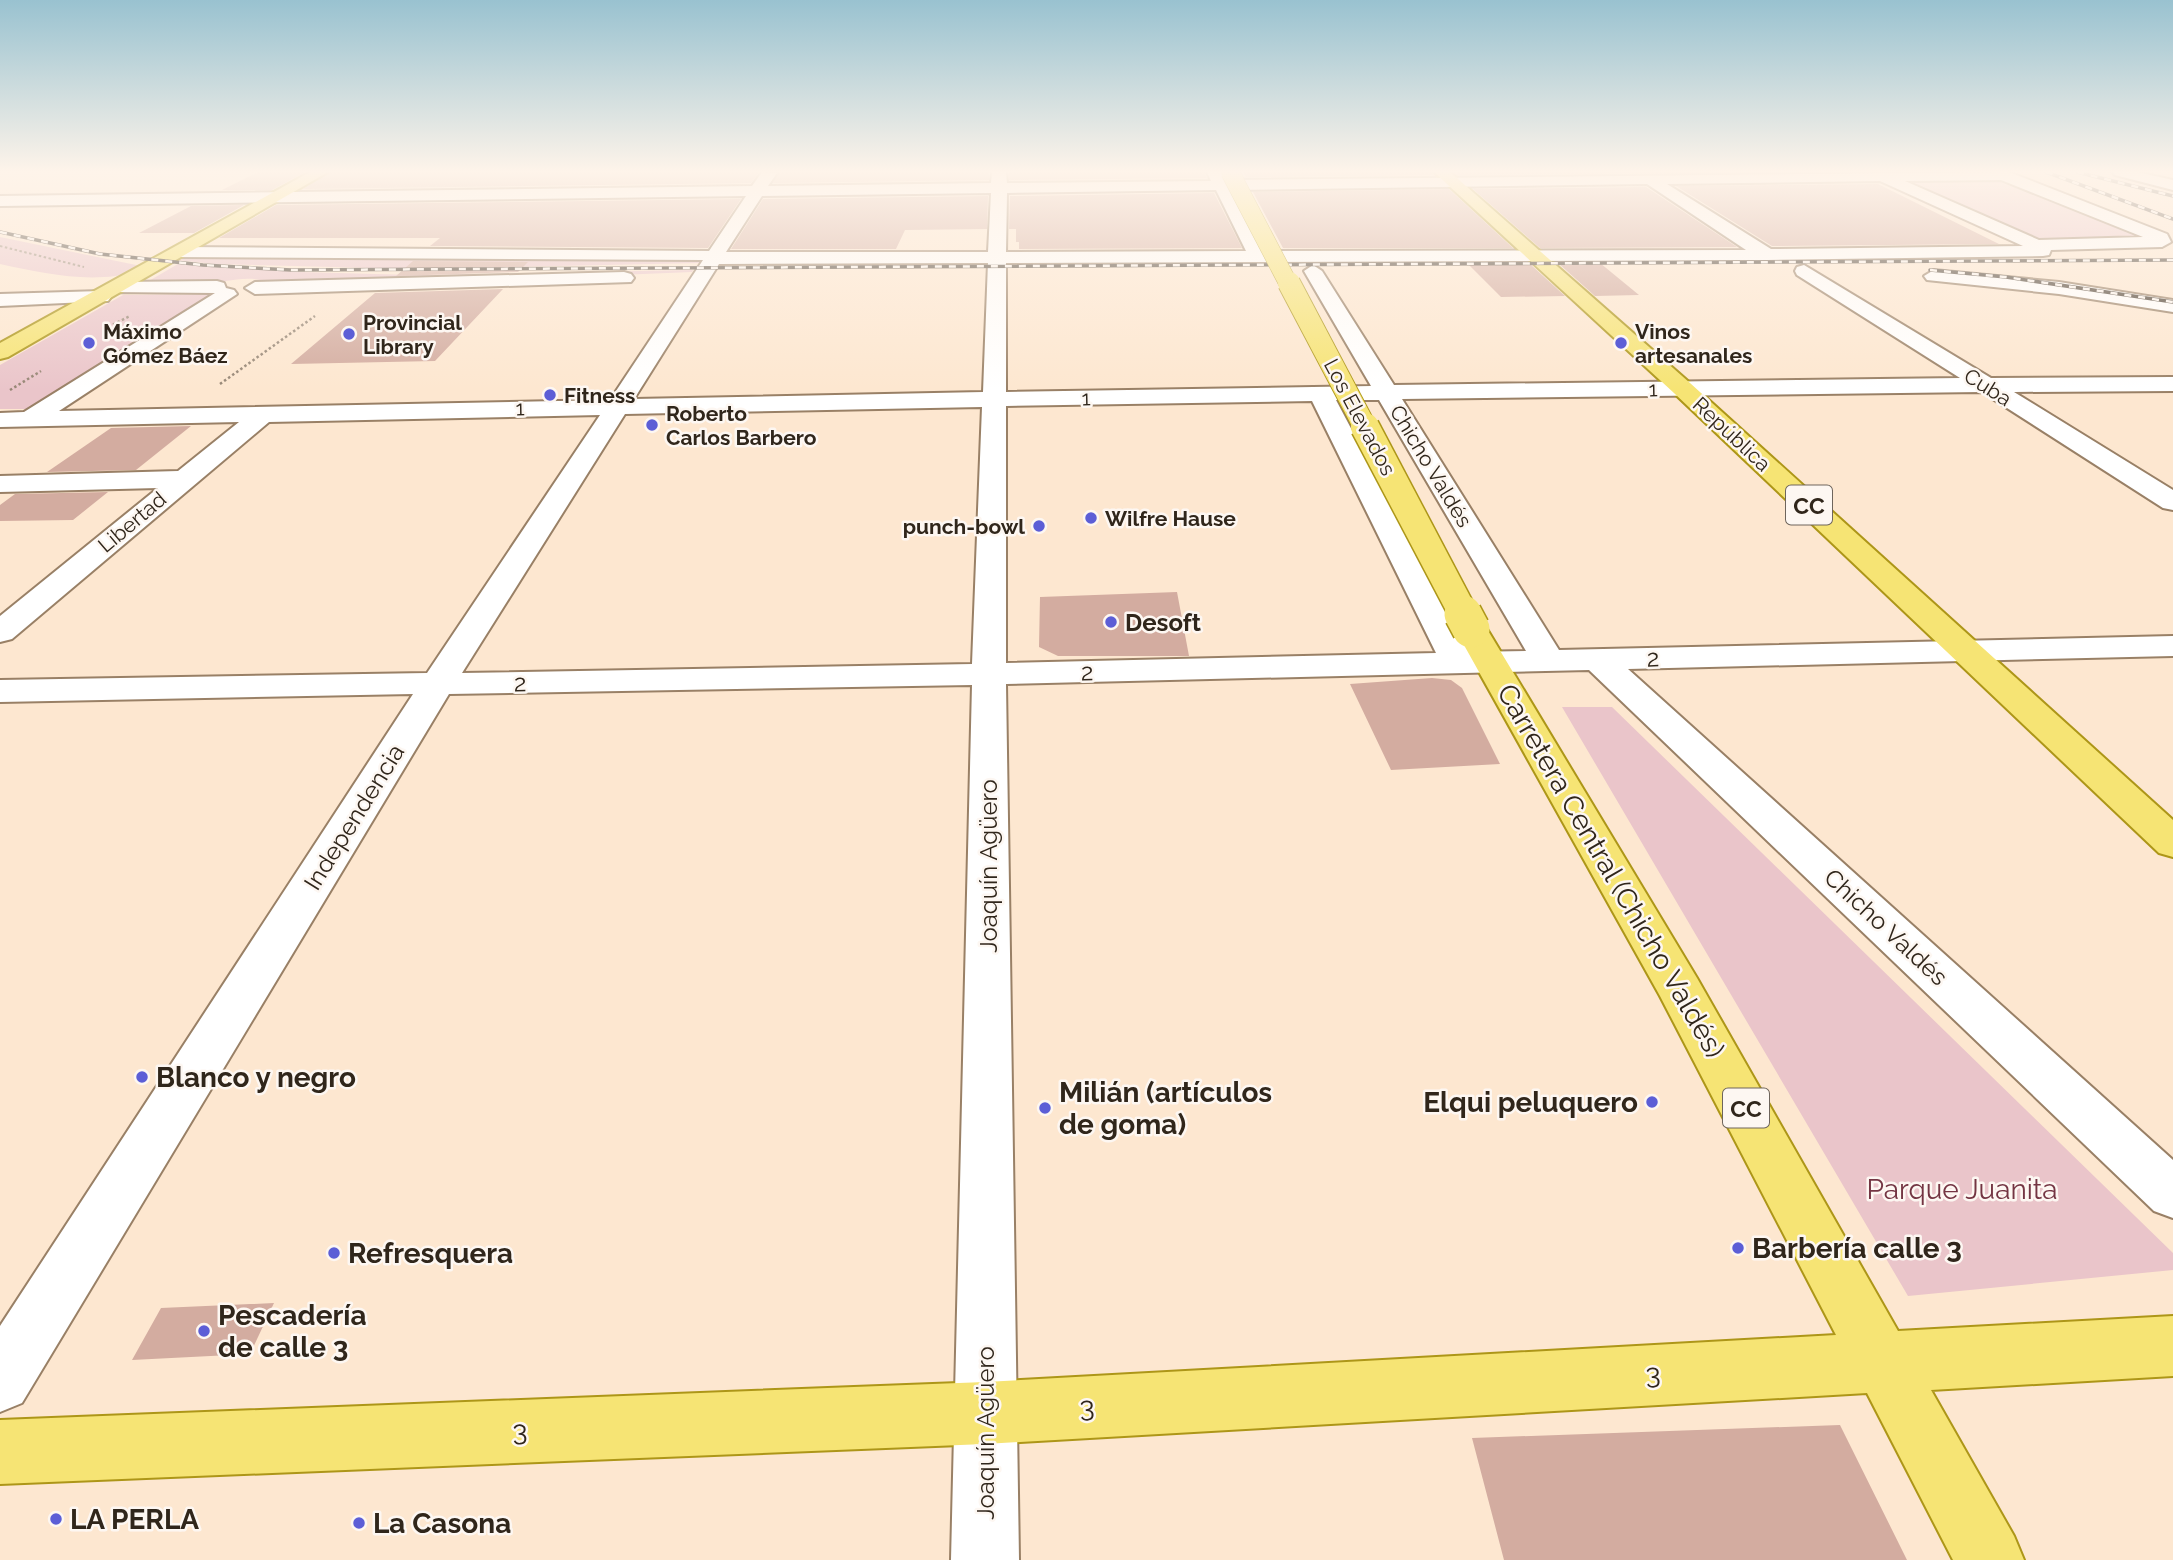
<svg xmlns="http://www.w3.org/2000/svg" width="2173" height="1560" font-family="Raleway,sans-serif">
<style>
.green{fill:#eac5ca}
.building{fill:#d3aca0}
.lines{fill:none;stroke-linecap:round;stroke-linejoin:round}
.minor-casing{stroke:#998066;stroke-width:4}
.major-casing{stroke:#ad9618;stroke-width:4}
.path-far1{stroke:#968675;stroke-width:2;stroke-dasharray:2.5 2.5;stroke-linecap:butt}
.path{stroke:#968675;stroke-width:2.5;stroke-dasharray:2.5 2.5;stroke-linecap:butt}
.minor{fill:#fff;fill-rule:evenodd}
.major{fill:#f6e474;fill-rule:evenodd}
.rail-casing{stroke:#453a2e;stroke-width:3.5}
.rail{stroke:#fdf7f2;stroke-width:2.5;stroke-dasharray:7;stroke-linecap:butt}
.major-bridge-far3-casing{stroke:#ad9618;stroke-width:19;stroke-linecap:butt}
.major-bridge-far2-casing{stroke:#ad9618;stroke-width:24;stroke-linecap:butt}
.major-bridge-far1-casing{stroke:#ad9618;stroke-width:31;stroke-linecap:butt}
.major-bridge-casing{stroke:#ad9618;stroke-width:40;stroke-linecap:butt}
.major-bridge-far3{stroke:#f6e474;stroke-width:18}
.major-bridge-far2{stroke:#f6e474;stroke-width:22}
.major-bridge-far1{stroke:#f6e474;stroke-width:28}
.major-bridge{stroke:#f6e474;stroke-width:37}
.poi-dot{fill:#5c5ed6;stroke:#fdf7f2;stroke-width:2.5}
.labels{text-anchor:middle;dominant-baseline:central;stroke-width:5;stroke-linejoin:round;paint-order:stroke}
.far-poi-label{font-size:21px;font-weight:bold;fill:#30261b;stroke:#fdf7f2;text-anchor:start}
.far-street-label{font-size:21px;fill:#30261b;stroke:#fdf7f2}
.shield{fill:#fdf7f2;stroke:#6e655c;stroke-width:2}
.shield-label{font-size:23px;font-weight:bold;fill:#30261b}
.poi-label{font-size:24px;font-weight:bold;fill:#30261b;stroke:#fdf7f2;text-anchor:start}
.street-label{font-size:24px;fill:#30261b;stroke:#fdf7f2}
.near-street-label{font-size:28px;fill:#30261b;stroke:#fdf7f2}
.near-poi-label{font-size:28px;font-weight:bold;fill:#30261b;stroke:#fdf7f2;text-anchor:start}
.near-park-label{font-size:28px;fill:#743543;stroke:#fdf7f2}
</style>
<rect width="100%" height="100%" fill="#fde7d0"/>
<path class="green" d="M 1877,172 L 1980,172 L 2147,238 L 2031,240 Z
M 0,237 L 141,266 C 133,269 124,275 115,276 C 77,281 37,272 0,264 Z
M 195,255 L 701,259 L 701,263 L 413,269 L 214,264 L 176,260 Z
M 178,264 L 300,272 L 413,275 L 693,270 L 692,272 L 378,285 L 274,285 C 251,272 227,283 203,283 C 184,284 165,282 147,282 Z
M 212,294 L 34,409 L 0,409 L 0,365 L 123,295 Z
M 1562,707 L 1612,707 L 2173,1253 L 2173,1270 L 1908,1296 Z"/>
<path class="building" d="M 258,172 L 305,172 L 272,190 L 222,190 Z
M 330,172 L 759,172 L 751,183 L 303,189 Z
M 779,172 L 989,172 L 989,180 L 773,183 Z
M 1009,172 L 1204,172 L 1207,178 L 1009,180 Z
M 1243,172 L 1432,172 L 1434,175 L 1246,177 Z
M 1454,172 L 1791,172 L 1457,175 Z
M 1878,184 L 1999,244 L 1772,246 L 1676,186 Z
M 1646,187 L 1737,247 L 1540,248 L 1473,189 Z
M 1449,189 L 1513,248 L 1283,248 L 1253,192 Z
M 1214,193 L 1242,248 L 1019,249 L 1019,242 L 1016,242 L 1016,229 L 1009,229 L 1010,196 Z
M 988,196 L 987,229 L 905,230 L 896,249 L 731,249 L 763,199 Z
M 741,199 L 708,248 L 430,246 L 440,238 L 219,238 L 276,205 Z
M 244,205 L 194,233 L 139,233 L 191,206 Z
M 413,261 L 528,262 L 518,272 L 396,276 Z
M 1558,263 L 1600,263 L 1639,295 L 1595,296 Z
M 1468,264 L 1530,264 L 1565,296 L 1501,297 Z
M 503,289 L 435,361 L 291,364 L 375,293 Z
M 191,426 L 136,470 L 47,472 L 111,428 Z
M 108,492 L 73,520 L 0,521 L 0,505 L 15,494 Z
M 1177,592 L 1189,656 L 1058,656 L 1039,647 L 1040,597 Z
M 1432,678 L 1451,680 L 1462,688 L 1500,764 L 1391,770 L 1350,684 Z
M 274,1303 L 250,1354 L 132,1360 L 161,1308 Z
M 1840,1425 L 1907,1560 L 1504,1560 L 1472,1438 Z"/>
<g class="lines">
<defs>
<path id="minor" d="M 762,172 L 777,173 L 768,186 L 991,183 L 992,172 L 1006,172 L 1007,183 L 1211,181 L 1207,172 L 1221,172 L 1226,180 L 2009,172 L 2167,234 L 2171,242 L 2162,247 L 2051,250 L 2049,255 L 2043,256 L 1767,260 L 1006,263 L 1006,392 L 1371,386 L 1304,271 L 1313,265 L 1322,271 L 1394,385 L 1960,378 L 1797,275 L 1795,271 L 1797,267 L 1804,265 L 1991,378 L 2173,377 L 2173,391 L 2014,392 L 2173,490 L 2173,510 L 2163,508 L 1982,392 L 1402,399 L 1559,650 L 2173,636 L 2173,656 L 1628,669 L 2173,1160 L 2173,1218 L 2154,1211 L 1589,670 L 1006,684 L 1019,1560 L 951,1560 L 972,685 L 449,694 L 22,1403 L 0,1412 L 0,1326 L 413,694 L 0,702 L 0,680 L 427,673 L 600,415 L 269,422 L 12,639 L 0,642 L 0,616 L 158,488 L 0,492 L 0,476 L 178,471 L 239,422 L 0,427 L 0,413 L 24,412 L 215,293 L 111,292 L 108,288 L 111,284 L 118,282 L 217,281 L 224,283 L 226,288 L 234,290 L 237,294 L 59,411 L 610,400 L 703,260 L 178,257 L 169,252 L 178,247 L 709,251 L 746,196 L 0,206 L 0,196 L 752,186 ZM 2001,180 L 2143,237 L 2039,240 L 1905,181 ZM 1880,181 L 2023,246 L 1771,249 L 1667,184 ZM 1647,184 L 1746,250 L 1264,251 L 1231,190 ZM 1216,190 L 1246,251 L 1006,252 L 1007,193 ZM 991,193 L 988,252 L 726,252 L 762,196 ZM 988,263 L 983,392 L 634,399 L 719,264 ZM 1336,400 L 1379,400 L 1526,651 L 1469,652 ZM 1312,401 L 1436,653 L 1006,663 L 1006,406 ZM 982,407 L 972,664 L 462,673 L 625,414 Z
M 2112,172 L 2137,172 L 2173,180 L 2173,190 L 2115,175 Z
M 1934,270 L 2059,282 L 2173,300 L 2173,312 L 2059,294 L 1927,280 L 1924,276 Z
M 624,272 L 631,274 L 634,278 L 631,282 L 255,294 L 245,288 L 255,282 Z
M 101,291 L 108,293 L 111,297 L 108,301 L 0,306 L 0,294 Z"/>
<path id="major" d="M 310,172 L 328,172 L 8,357 L 0,359 L 0,343 Z
M 1434,172 L 1450,172 L 1690,383 L 2173,820 L 2173,857 L 2159,853 L 1674,393 Z
M 1471,619 L 1483,622 L 1487,629 L 1697,978 L 1898,1331 L 2173,1316 L 2173,1376 L 1931,1390 L 2014,1536 L 2024,1560 L 1953,1560 L 1867,1393 L 985,1444 L 0,1484 L 0,1420 L 985,1382 L 1836,1335 L 1660,996 L 1455,629 L 1459,622 Z"/>
</defs>
<use href="#minor" class="minor-casing"/>
<use href="#major" class="major-casing"/>
<path class="path-far1" d="M 0,246 L 84,267"/>
<path class="path" d="M 104,329 L 130,316
M 220,384 L 315,316
M 10,390 L 41,371"/>
<use href="#minor" class="minor"/>
<use href="#major" class="major"/>
<defs>
<path id="rail" d="M 2046,172 L 2173,219
M 2077,172 L 2173,196
M 0,232 L 100,254 L 203,265 L 291,270 L 2173,260
M 1930,270 L 2006,277 L 2173,302"/>
</defs>
<use href="#rail" class="rail-casing"/>
<use href="#rail" class="rail"/>
<defs>
<path id="major-bridge-far3" d="M 1230,172 L 1289,285"/>
<path id="major-bridge-far2" d="M 1289,283 L 1366,429"/>
<path id="major-bridge-far1" d="M 1365,427 L 1464,615"/>
<path id="major-bridge" d="M 1463,614 L 1471,629"/>
</defs>
<use href="#major-bridge-far3" class="major-bridge-far3-casing"/>
<use href="#major-bridge-far2" class="major-bridge-far2-casing"/>
<use href="#major-bridge-far1" class="major-bridge-far1-casing"/>
<use href="#major-bridge" class="major-bridge-casing"/>
<use href="#major-bridge-far3" class="major-bridge-far3"/>
<use href="#major-bridge-far2" class="major-bridge-far2"/>
<use href="#major-bridge-far1" class="major-bridge-far1"/>
<use href="#major-bridge" class="major-bridge"/>
</g>
<linearGradient id="sky" x2="0" y2="1"><stop stop-color="#99c2d0"/><stop offset="0.44" stop-color="#fef4ea"/><stop offset="1" stop-color="#fef4ea" stop-opacity="0"/></linearGradient>
<rect width="2173" height="390" fill="url(#sky)"/>
<g class="poi-dot">
<circle cx="349" cy="334" r="7"/>
<circle cx="89" cy="343" r="7"/>
<circle cx="1621" cy="343" r="7"/>
<circle cx="550" cy="395" r="7"/>
<circle cx="652" cy="425" r="7"/>
<circle cx="1091" cy="518" r="7"/>
<circle cx="1039" cy="526" r="7"/>
<circle cx="1111" cy="622" r="7"/>
<circle cx="142" cy="1077" r="7"/>
<circle cx="1652" cy="1102" r="7"/>
<circle cx="1045" cy="1108" r="7"/>
<circle cx="1738" cy="1248" r="7"/>
<circle cx="334" cy="1253" r="7"/>
<circle cx="204" cy="1331" r="7"/>
<circle cx="56" cy="1519" r="7"/>
<circle cx="359" cy="1523" r="7"/>
</g>
<g class="labels">
<g class="far-poi-label">
<text x="363" y="322">Provincial<tspan x="363" dy="24">Library</tspan></text>
<text x="103" y="331">Máximo<tspan x="103" dy="24">Gómez Báez</tspan></text>
<text x="1635" y="331">Vinos<tspan x="1635" dy="24">artesanales</tspan></text>
<text x="564" y="395">Fitness</text>
<text x="666" y="413">Roberto<tspan x="666" dy="24">Carlos Barbero</tspan></text>
<text x="1105" y="518">Wilfre Hause</text>
<text x="1025" y="526" text-anchor="end">punch-bowl</text>
</g>
<g class="far-street-label">
<text transform="translate(1988 387) rotate(32)">Cuba</text>
<text transform="translate(1653 389) rotate(-1)">1</text>
<text transform="translate(1086 398) rotate(-1)">1</text>
<text transform="translate(520 408) rotate(-1)">1</text>
<text transform="translate(1360 417) rotate(62)">Los Elevados</text>
<text transform="translate(1732 434) rotate(43)">República</text>
<text transform="translate(1431 466) rotate(59)">Chicho Valdés</text>
<text transform="translate(132 522) rotate(-40)">Libertad</text>
</g>
<g class="shield">
<rect x="1786" y="485.5" width="46" height="39" rx="5"/>
<rect x="1723" y="1088.5" width="46" height="39" rx="5"/>
</g>
<g class="shield-label">
<text x="1809" y="505">CC</text>
<text x="1746" y="1108">CC</text>
</g>
<g class="poi-label">
<text x="1125" y="622">Desoft</text>
</g>
<g class="street-label">
<text transform="translate(1653 658) rotate(-2)">2</text>
<text transform="translate(1087 672) rotate(-1)">2</text>
<text transform="translate(520 683) rotate(-1)">2</text>
<text transform="translate(354 817) rotate(-58)">Independencia</text>
<text transform="translate(988 866) rotate(-90)">Joaquín Agüero</text>
<text transform="translate(1886 927) rotate(43)">Chicho Valdés</text>
<text transform="translate(985 1433) rotate(-90)">Joaquín Agüero</text>
</g>
<g class="near-street-label">
<text transform="translate(1611 871) rotate(60)">Carretera Central (Chicho Valdés)</text>
<text transform="translate(1653 1374) rotate(-3)">3</text>
<text transform="translate(1087 1407) rotate(-3)">3</text>
<text transform="translate(520 1431) rotate(-2)">3</text>
</g>
<g class="near-poi-label">
<text x="156" y="1077">Blanco y negro</text>
<text x="1059" y="1092">Milián (artículos<tspan x="1059" dy="32">de goma)</tspan></text>
<text x="1638" y="1102" text-anchor="end">Elqui peluquero</text>
<text x="1752" y="1248">Barbería calle 3</text>
<text x="348" y="1253">Refresquera</text>
<text x="218" y="1315">Pescadería<tspan x="218" dy="32">de calle 3</tspan></text>
<text x="70" y="1519">LA PERLA</text>
<text x="373" y="1523">La Casona</text>
</g>
<g class="near-park-label">
<text x="1962" y="1189">Parque Juanita</text>
</g>
</g>
</svg>
